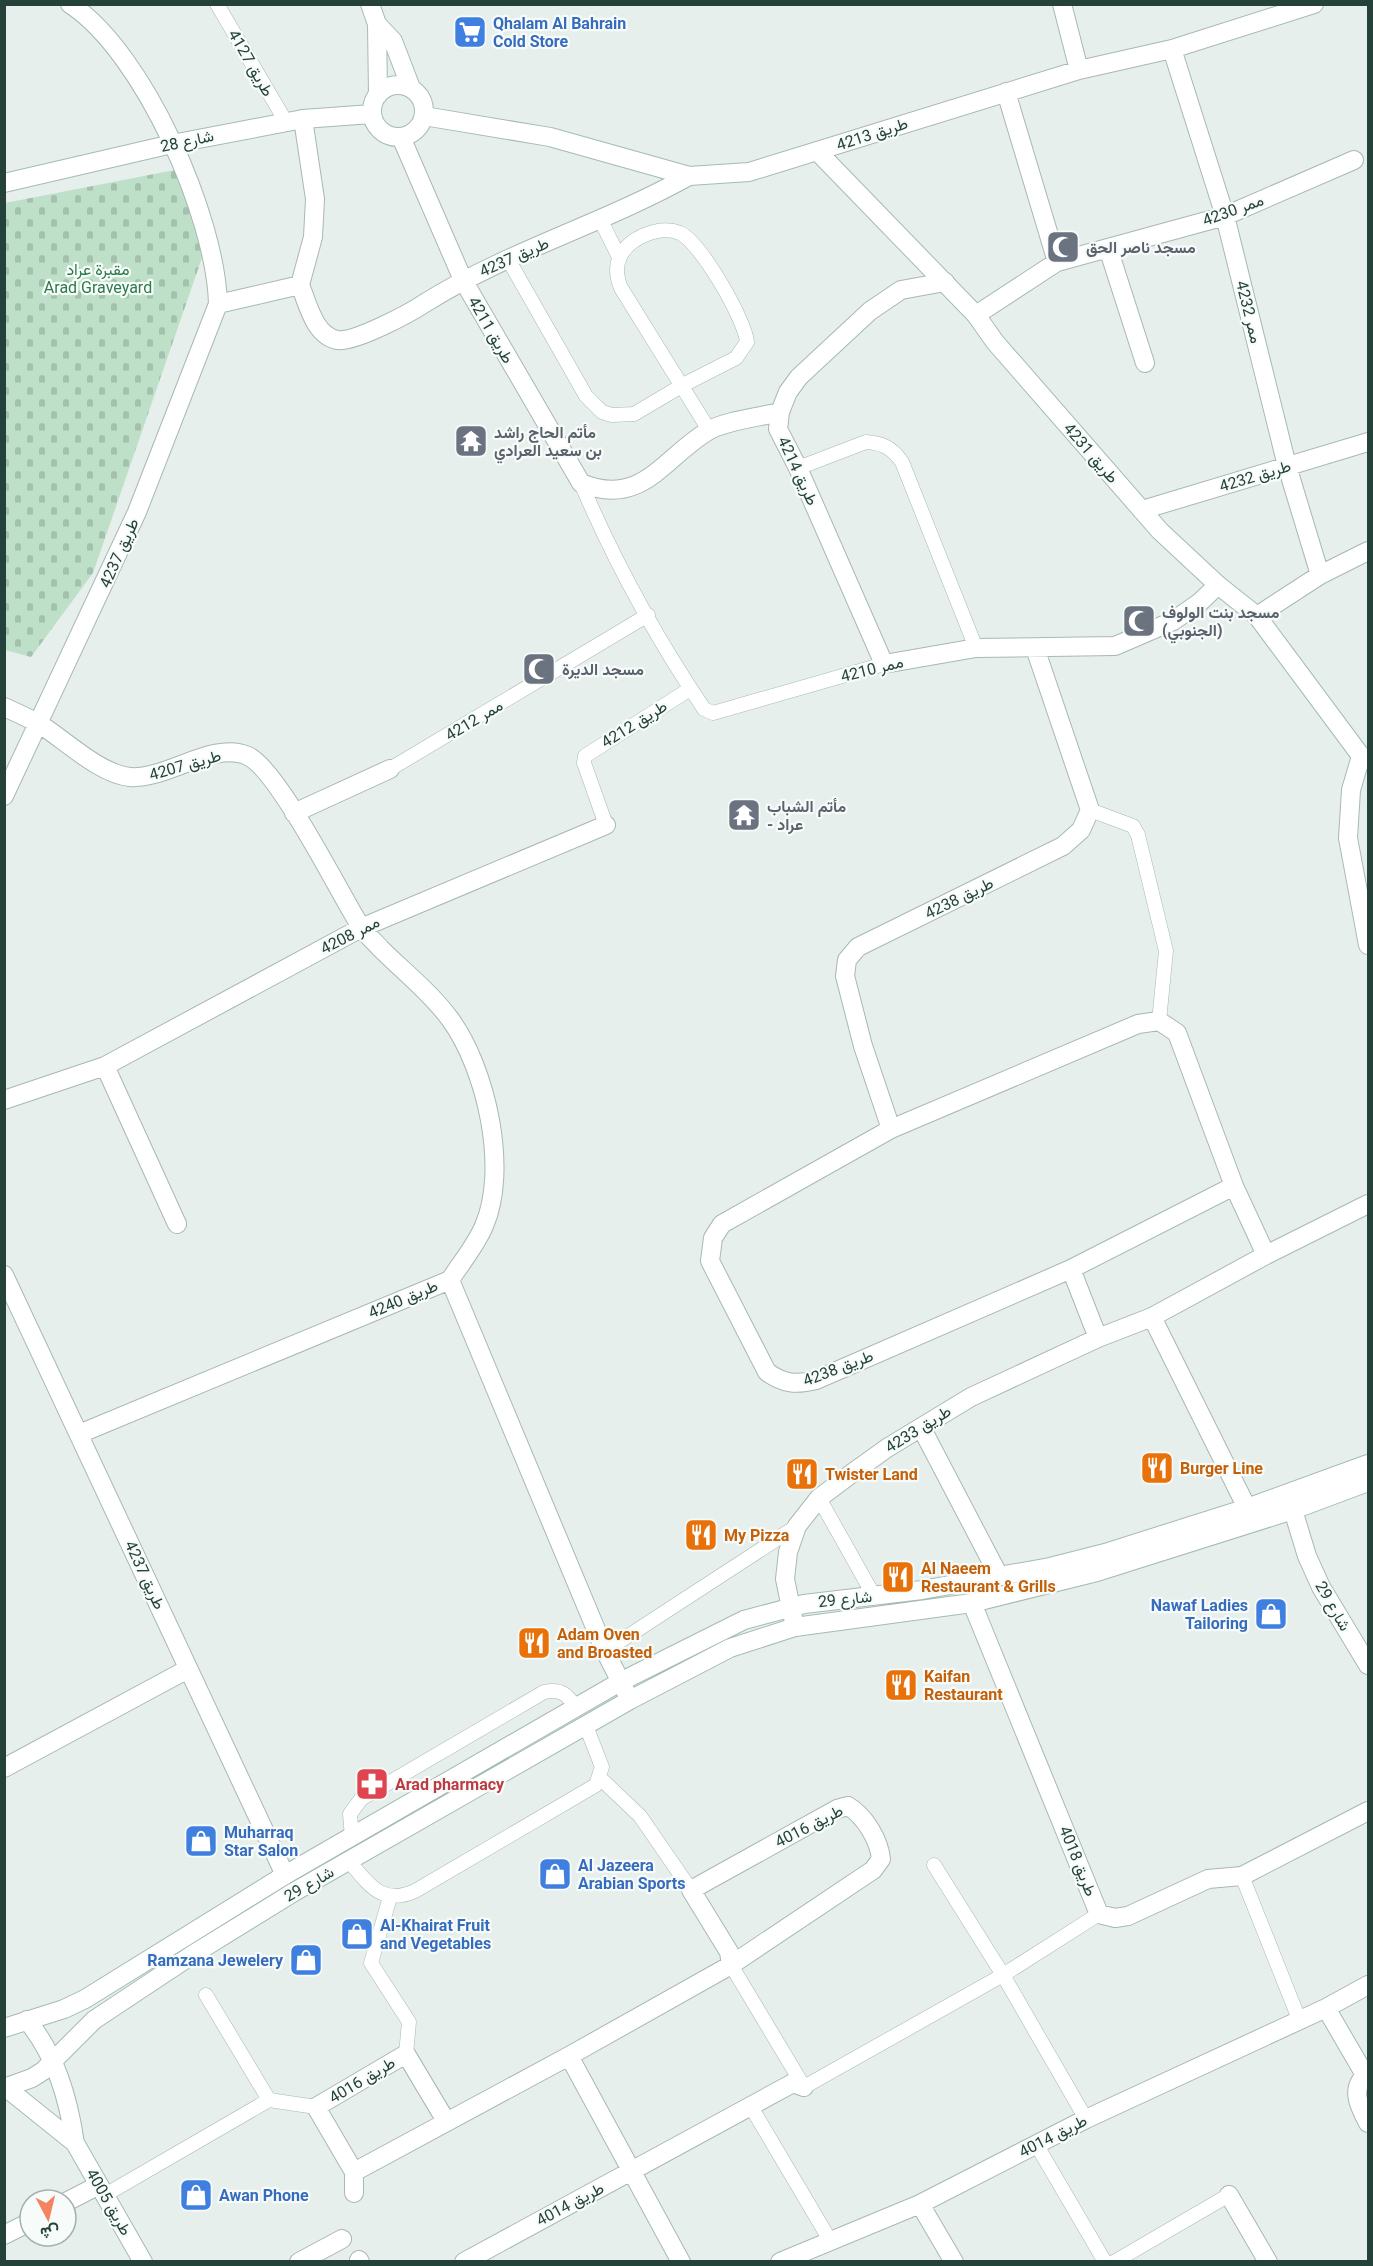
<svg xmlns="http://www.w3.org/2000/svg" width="1373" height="2266" font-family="Roboto,Vazirmatn,sans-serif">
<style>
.cemetery{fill:url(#cemetery-stones)}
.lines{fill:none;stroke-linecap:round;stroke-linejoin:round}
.lane-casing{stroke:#a8b8b2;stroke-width:15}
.street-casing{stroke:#a8b8b2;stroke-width:20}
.secondary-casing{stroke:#a4bbb3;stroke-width:20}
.lane{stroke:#fff;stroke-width:14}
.street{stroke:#fff;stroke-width:18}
.secondary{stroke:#fff;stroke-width:18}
.labels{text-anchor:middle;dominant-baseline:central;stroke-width:4.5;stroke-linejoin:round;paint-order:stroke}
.shop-label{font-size:16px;font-weight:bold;fill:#366cbe;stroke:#f7fbf9;text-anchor:start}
.street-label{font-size:16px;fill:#24423a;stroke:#f7fbf9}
.worship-label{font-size:16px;font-weight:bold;fill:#5b616d;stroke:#f7fbf9;text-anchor:start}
.park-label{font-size:16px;fill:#2d7a4b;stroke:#f7fbf9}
.food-label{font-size:16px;font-weight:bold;fill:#c56008;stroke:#f7fbf9;text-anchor:start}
.health-label{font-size:16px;font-weight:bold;fill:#be3a42;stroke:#f7fbf9;text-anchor:start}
</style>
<defs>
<pattern id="cemetery-stones" width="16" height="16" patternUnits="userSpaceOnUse" patternTransform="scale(1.5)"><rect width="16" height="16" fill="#bfe0c8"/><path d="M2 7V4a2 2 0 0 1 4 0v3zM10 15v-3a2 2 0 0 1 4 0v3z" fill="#a4c1ad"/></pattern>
</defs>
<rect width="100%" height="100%" fill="#e6efeb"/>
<path class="cemetery" d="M 180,169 L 204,252 L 93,573 L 31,657 L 5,650 L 5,203 Z"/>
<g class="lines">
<defs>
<path id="lane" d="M 217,4 L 286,122
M 600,219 L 619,257
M 508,259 L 586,396 L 602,412 L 612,415 L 634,414 L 683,385 L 736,358 L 747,342 C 745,319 700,242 680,233 C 660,225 629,237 620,257 C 615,267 617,278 621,288 L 709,430
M 798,468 L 866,442 C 883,443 892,448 902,462 L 976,648
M 581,483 C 614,561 657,639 704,709 L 713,713 L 884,664
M 390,769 L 648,615
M 1090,810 L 1133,826 L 1138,835 L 1166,951 L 1159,1021
M 606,825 L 584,763 L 585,756 L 690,689
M 819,1498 L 874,1596
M 605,1651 L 797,1526
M 600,1778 L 640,1816 L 691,1890
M 352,1837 L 350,1814 L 361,1799 L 544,1692 C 562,1688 567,1695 577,1708
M 349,1861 C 368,1884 382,1906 415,1891 L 596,1785 L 602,1767 L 586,1726
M 934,1865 L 1003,1975 L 1086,2119
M 1242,1876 L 1299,2019
M 390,1897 L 371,1963 L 409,2022 L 406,2054
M 731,1965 L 804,2087 L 1003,1975 L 1099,1914
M 206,1995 L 269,2100 L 316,2107
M 750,2105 L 831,2242
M 1036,2144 L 1105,2262
M 105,2195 L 269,2100
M 1114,2262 L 1229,2195"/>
<path id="street" d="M 1062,4 L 1079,70
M 1172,49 L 1225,216 L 1287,466 L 1320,575
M 1006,92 L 1057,262
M 401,137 L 463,280 L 581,483 C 642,508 663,458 708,431 C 724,421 760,417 780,412
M 817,151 L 1079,70 L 1172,49 L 1314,4
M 1108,248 L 1145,363
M 945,282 L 901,290 L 870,311 L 799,377 L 788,392 L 780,412 L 778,429 L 798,468 L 884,664 L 976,648 L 1115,646 L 1173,621 L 1199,603 L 1218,585
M 300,285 L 313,237 L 315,199 L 303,119
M 218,304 L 300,285 C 308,304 314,335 337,340 C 354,343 410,313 425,303 C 508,251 603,224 689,176
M 976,315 L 1057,262 L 1225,216 L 1354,160
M 1142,510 L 1368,442
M 1257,616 L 1320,575 L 1368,551
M 4,707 C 17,713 29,718 41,725 C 66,741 100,774 130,777 C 166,780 214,740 248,756 C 278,770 338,890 359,924 C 364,933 373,940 380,948 C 403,971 431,993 450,1019 C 486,1068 509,1169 484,1226 C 476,1245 461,1263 450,1280 L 79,1434
M 1361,756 L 1351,790 L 1348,838 L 1368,945
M 4,796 L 137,512 L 218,304 C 216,218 144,52 70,4
M 294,813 L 390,769
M 105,1066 L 177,1224
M 4,1100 L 105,1066 L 361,928 L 606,825
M 891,1129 L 863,1046 L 845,976 L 847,960 L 858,947 L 1063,846 L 1081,830 L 1090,810 L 1035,648
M 1234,1186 L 1071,1269 L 816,1380 C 796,1385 784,1384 767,1372 L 710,1261 L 713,1238 L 722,1224 L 891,1129 L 1138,1024 L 1159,1021 L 1177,1033 L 1234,1186 L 1266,1255
M 1071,1269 L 1098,1338
M 4,1275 L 285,1875
M 450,1280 L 605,1651 L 628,1696
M 1152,1317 L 1247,1508
M 921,1427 L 999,1576
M 1289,1497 L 1307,1556 L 1321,1587 L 1368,1665
M 972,1603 L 1099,1914 L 1115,1918 L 1128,1916 L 1208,1879 L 1242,1876 L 1368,1811
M 795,1627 L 785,1579 L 788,1552 L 797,1526 L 819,1498 L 855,1471 L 887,1448 L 971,1397 L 1098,1338 L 1152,1317 L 1266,1255 L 1368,1204
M 4,1768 L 188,1669
M 569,2056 L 681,2262
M 1368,2073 C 1349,2088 1359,2106 1368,2123
M 1365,2075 L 1326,2008 L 1368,1985
M 354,2172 L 569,2056 L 731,1965 L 873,1870 L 881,1859 C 879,1840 865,1816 848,1806 L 837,1809 L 691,1890 L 729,1952 L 731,1965
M 354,2193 L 354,2172 L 316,2107 L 406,2054 L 446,2121
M 1229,2195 L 1268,2262
M 66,2202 L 99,2185
M 920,2204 L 954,2262
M 4,2235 L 30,2222
M 359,2260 L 360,2262
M 299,2262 L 342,2239
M 464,2262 L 793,2083 L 804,2087
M 780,2262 L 920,2204 L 1086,2119 L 1326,2008"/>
<path id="secondary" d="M 370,4 L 377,24 L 378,95
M 377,24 L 393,41 L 411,88
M372 111a26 26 0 1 1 52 0a26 26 0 1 1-52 0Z
M 424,116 L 550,137 L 689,176 L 749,172 L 817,151 L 976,315 L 995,342 L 1160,531 L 1218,585 L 1257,616 L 1361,756 L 1368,760
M 4,183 L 172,144 L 303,119 L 372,114
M 27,2020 C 56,2056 68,2097 75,2143
M 4,2028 L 64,2009 L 85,1999 L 285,1875 L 620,1682 L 744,1620 L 804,1604 L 922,1590 L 1050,1567 L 1105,1553 L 1247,1508 L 1368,1464
M 4,2086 L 75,2143 L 143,2262
M 4,2088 L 32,2078 L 43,2071 L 94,2020 L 192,1955 L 294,1892 L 630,1700 L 730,1648 L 795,1627 L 972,1603 L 1097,1572 L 1293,1510 L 1368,1482"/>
</defs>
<use href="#lane" class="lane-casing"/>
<use href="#street" class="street-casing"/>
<use href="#secondary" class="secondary-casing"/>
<use href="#lane" class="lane"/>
<use href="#street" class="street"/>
<use href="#secondary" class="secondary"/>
</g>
<defs>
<symbol id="supermarket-square" viewBox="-11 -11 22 22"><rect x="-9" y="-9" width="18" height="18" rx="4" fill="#3f7fe0" stroke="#f7fbf9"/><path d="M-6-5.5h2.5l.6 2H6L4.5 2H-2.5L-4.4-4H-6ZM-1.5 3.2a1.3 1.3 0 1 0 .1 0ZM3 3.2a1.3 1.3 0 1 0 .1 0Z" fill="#fff"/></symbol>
<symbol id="mosque-square" viewBox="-11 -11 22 22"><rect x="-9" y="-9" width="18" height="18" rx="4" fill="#6b7280" stroke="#f7fbf9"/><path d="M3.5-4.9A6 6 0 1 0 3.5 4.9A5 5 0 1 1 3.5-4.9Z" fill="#fff"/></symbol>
<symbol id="temple-square" viewBox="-11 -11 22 22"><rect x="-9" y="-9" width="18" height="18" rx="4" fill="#6b7280" stroke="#f7fbf9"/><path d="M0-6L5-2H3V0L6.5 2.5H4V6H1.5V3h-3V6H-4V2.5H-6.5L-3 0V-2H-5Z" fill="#fff"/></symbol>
<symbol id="restaurant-square" viewBox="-11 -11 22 22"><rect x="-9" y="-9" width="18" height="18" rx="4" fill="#e8710a" stroke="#f7fbf9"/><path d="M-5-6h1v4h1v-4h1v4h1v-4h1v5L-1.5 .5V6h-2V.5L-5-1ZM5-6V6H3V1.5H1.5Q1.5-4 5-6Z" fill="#fff"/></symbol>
<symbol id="shop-square" viewBox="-11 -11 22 22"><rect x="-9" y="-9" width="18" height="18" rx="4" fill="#3f7fe0" stroke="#f7fbf9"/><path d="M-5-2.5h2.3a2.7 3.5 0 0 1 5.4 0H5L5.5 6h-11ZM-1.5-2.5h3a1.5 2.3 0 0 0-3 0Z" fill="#fff"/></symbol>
<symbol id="pharmacy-square" viewBox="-11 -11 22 22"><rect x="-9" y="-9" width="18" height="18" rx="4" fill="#e0444e" stroke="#f7fbf9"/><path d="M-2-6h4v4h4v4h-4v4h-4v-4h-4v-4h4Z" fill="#fff"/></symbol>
</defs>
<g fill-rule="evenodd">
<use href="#supermarket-square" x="451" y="13" width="38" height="38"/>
<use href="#mosque-square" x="1044" y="228" width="38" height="38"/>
<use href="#temple-square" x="452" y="422" width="38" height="38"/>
<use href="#mosque-square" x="1120" y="602" width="38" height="38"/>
<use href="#mosque-square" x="520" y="650" width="38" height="38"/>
<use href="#temple-square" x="725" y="796" width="38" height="38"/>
<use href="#restaurant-square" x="1138" y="1449" width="38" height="38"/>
<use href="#restaurant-square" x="783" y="1455" width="38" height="38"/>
<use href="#restaurant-square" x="682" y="1516" width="38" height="38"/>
<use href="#restaurant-square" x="879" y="1558" width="38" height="38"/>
<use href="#shop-square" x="1252" y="1595" width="38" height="38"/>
<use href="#restaurant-square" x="515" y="1624" width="38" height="38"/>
<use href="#restaurant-square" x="882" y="1666" width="38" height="38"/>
<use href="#pharmacy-square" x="353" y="1765" width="38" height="38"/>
<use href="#shop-square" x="182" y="1822" width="38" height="38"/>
<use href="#shop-square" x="536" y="1855" width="38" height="38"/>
<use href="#shop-square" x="338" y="1915" width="38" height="38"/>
<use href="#shop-square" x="287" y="1941" width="38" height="38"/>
<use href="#shop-square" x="177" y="2176" width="38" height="38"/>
</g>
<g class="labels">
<g class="shop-label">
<text x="493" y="23">Qhalam Al Bahrain<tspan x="493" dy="18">Cold Store</tspan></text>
<text x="1248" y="1605" text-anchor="end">Nawaf Ladies<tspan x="1248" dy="18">Tailoring</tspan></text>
<text x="224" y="1832">Muharraq<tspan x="224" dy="18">Star Salon</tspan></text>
<text x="578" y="1865">Al Jazeera<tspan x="578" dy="18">Arabian Sports</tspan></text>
<text x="380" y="1925">Al-Khairat Fruit<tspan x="380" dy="18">and Vegetables</tspan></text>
<text x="283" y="1960" text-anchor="end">Ramzana Jewelery</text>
<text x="219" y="2195">Awan Phone</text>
</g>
<g class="street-label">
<text transform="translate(251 63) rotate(60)">طريق 4127</text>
<text transform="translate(872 134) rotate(-18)">طريق 4213</text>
<text transform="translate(187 141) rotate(-12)">شارع 28</text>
<text transform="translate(1233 210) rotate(-20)">ممر 4230</text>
<text transform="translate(514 257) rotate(-24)">طريق 4237</text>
<text transform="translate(1249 312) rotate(76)">ممر 4232</text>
<text transform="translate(491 330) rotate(60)">طريق 4211</text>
<text transform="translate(1091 453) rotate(49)">طريق 4231</text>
<text transform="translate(798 471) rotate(65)">طريق 4214</text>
<text transform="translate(1255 476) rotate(-17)">طريق 4232</text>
<text transform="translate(119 553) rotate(-66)">طريق 4237</text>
<text transform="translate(872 669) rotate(-14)">ممر 4210</text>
<text transform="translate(474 720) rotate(-31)">ممر 4212</text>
<text transform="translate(634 724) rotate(-32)">طريق 4212</text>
<text transform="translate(185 765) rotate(-16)">طريق 4207</text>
<text transform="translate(959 898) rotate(-26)">طريق 4238</text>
<text transform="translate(350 935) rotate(-27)">ممر 4208</text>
<text transform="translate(403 1299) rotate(-23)">طريق 4240</text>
<text transform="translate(838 1368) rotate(-21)">طريق 4238</text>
<text transform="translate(918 1429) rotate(-32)">طريق 4233</text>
<text transform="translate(145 1575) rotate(65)">طريق 4237</text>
<text transform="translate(845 1599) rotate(-6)">شارع 29</text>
<text transform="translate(1333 1606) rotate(60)">شارع 29</text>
<text transform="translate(809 1826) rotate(-27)">طريق 4016</text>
<text transform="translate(1078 1861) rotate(68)">طريق 4018</text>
<text transform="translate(309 1884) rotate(-30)">شارع 29</text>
<text transform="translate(362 2080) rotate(-31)">طريق 4016</text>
<text transform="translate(1053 2136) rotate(-27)">طريق 4014</text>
<text transform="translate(109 2202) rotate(60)">طريق 4005</text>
<text transform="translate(570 2204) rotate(-28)">طريق 4014</text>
</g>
<g class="worship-label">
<text x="1086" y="247">مسجد ناصر الحق</text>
<text x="494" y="432">مأتم الحاج راشد<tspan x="494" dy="18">بن سعيد العرادي</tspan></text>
<text x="1162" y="612">مسجد بنت الولوف<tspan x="1162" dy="18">(الجنوبي)</tspan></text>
<text x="562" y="669">مسجد الديرة</text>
<text x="767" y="806">مأتم الشباب<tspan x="767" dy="18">- عراد</tspan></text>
</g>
<g class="park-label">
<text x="98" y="269">مقبرة عراد<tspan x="98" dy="18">Arad Graveyard</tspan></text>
</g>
<g class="food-label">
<text x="1180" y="1468">Burger Line</text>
<text x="825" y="1474">Twister Land</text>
<text x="724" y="1535">My Pizza</text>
<text x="921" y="1568">Al Naeem<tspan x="921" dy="18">Restaurant &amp; Grills</tspan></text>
<text x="557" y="1634">Adam Oven<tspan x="557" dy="18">and Broasted</tspan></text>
<text x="924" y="1676">Kaifan<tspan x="924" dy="18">Restaurant</tspan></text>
</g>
<g class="health-label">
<text x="395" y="1784">Arad pharmacy</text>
</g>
</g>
<rect width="1373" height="2266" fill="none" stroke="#24423a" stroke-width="12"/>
<g transform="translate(48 2218) rotate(173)"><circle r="28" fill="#f7fbf9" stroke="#a3b1ad" stroke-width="1.5"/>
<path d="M0-4.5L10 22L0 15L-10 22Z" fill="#f4845f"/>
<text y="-9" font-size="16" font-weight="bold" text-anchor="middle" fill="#24423a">ش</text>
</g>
</svg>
